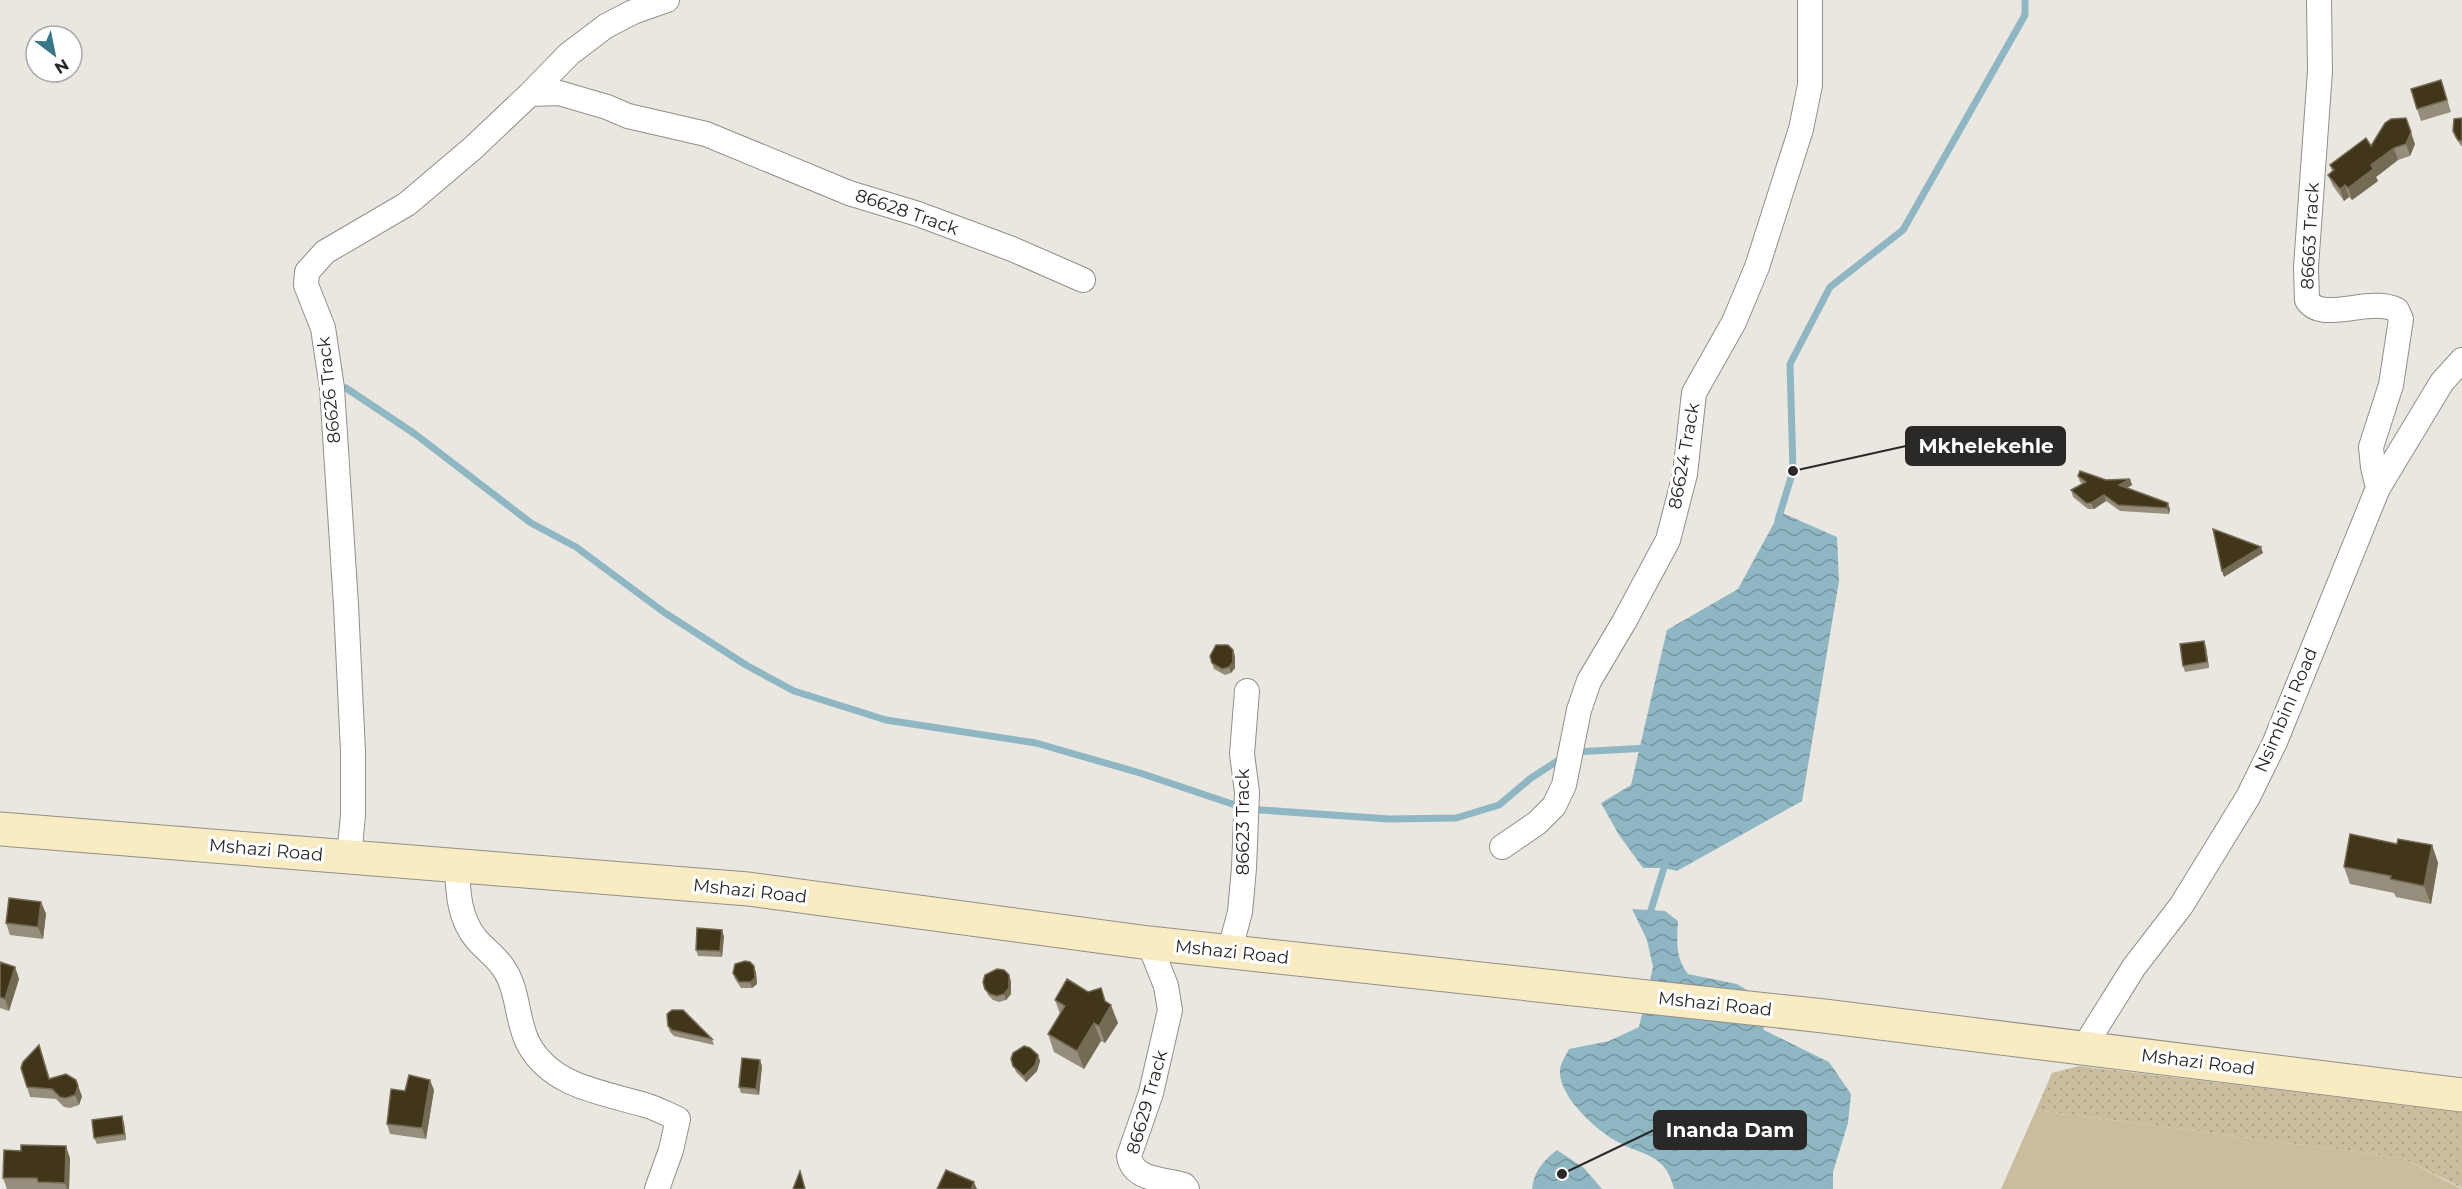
<svg xmlns="http://www.w3.org/2000/svg" width="2462" height="1189" font-family="Montserrat,sans-serif">
<style>
.grass{fill:url(#grass-dots)}
.green{fill:#cabd9e}
.water{fill:url(#water-waves)}
.lines{fill:none;stroke-linecap:round;stroke-linejoin:round}
.stream{stroke:#8fb7c3;stroke-width:7}
.street-casing{stroke:#928f89;stroke-width:26}
.secondary-casing{stroke:#928f89;stroke-width:35}
.street{stroke:#fff;stroke-width:24}
.secondary{stroke:#f9ebc2;stroke-width:33}
.wall{fill:#968e7c}
.shaded-wall{fill:#746b55}
.building{fill:#413619;stroke:#746b55;stroke-width:1.5}
.labels{text-anchor:middle;dominant-baseline:central;stroke-width:6;stroke-linejoin:round;paint-order:stroke}
.street-label{font-size:18px;fill:#2a2927;stroke:#fff}
.leader{fill:none;stroke:#2a2927;stroke-width:2}
.callout-dot{fill:#2a2927;stroke:#fff;stroke-width:2}
.callout{fill:#2a2927;stroke:#2a2927;stroke-width:2}
.callout-label{font-size:20px;text-anchor:middle;font-weight:bold;fill:#fff}
</style>
<defs>
<pattern id="grass-dots" width="8" height="8" patternUnits="userSpaceOnUse" patternTransform="scale(1.5)"><rect width="8" height="8" fill="#cabd9e"/><path d="M2 2h.1M6 6h.1" fill="none" stroke="#aea288" stroke-width="1.8" stroke-linecap="round"/></pattern>
<pattern id="water-waves" width="16" height="10" patternUnits="userSpaceOnUse" patternTransform="scale(1.5)"><rect width="16" height="10" fill="#8fb7c3"/><path d="M0 5q4-4 8 0t8 0" fill="none" stroke="#75959e"/></pattern>
</defs>
<rect width="100%" height="100%" fill="#eae7e0"/>
<path class="grass" d="M 2079,1066 L 2462,1112 L 2462,1188 L 2402,1158 L 2036,1110 L 2052,1073 Z"/>
<path class="green" d="M 2036,1110 L 2402,1158 L 2462,1189 L 2001,1189 Z"/>
<path class="water" d="M 1780,512 L 1837,537 L 1839,581 L 1802,801 L 1677,871 L 1664,868 L 1643,868 L 1619,835 L 1601,803 L 1631,785 L 1667,630 L 1738,589 Z
M 1632,909 L 1665,911 L 1678,921 C 1677,941 1675,957 1688,974 L 1737,984 L 1755,995 L 1764,1030 L 1829,1062 L 1851,1094 L 1848,1123 L 1833,1172 L 1833,1189 L 1674,1189 C 1666,1153 1642,1156 1616,1141 C 1596,1130 1558,1096 1560,1070 C 1560,1064 1566,1055 1569,1049 L 1609,1041 L 1639,1027 L 1653,967 L 1647,940 Z
M 1557,1150 L 1584,1168 L 1602,1189 L 1532,1189 C 1534,1171 1543,1161 1557,1150 Z"/>
<g class="lines">
<path class="stream" d="M 346,388 L 415,434 L 531,523 L 576,547 L 665,613 L 746,665 L 794,691 L 886,720 L 1036,743 L 1140,773 L 1247,809 L 1389,819 L 1456,818 L 1499,805 L 1531,778 L 1562,758
M 1778,520 L 1793,471 L 1790,364 L 1830,287 L 1903,230 L 2025,15 L 2025,0
M 1575,752 L 1648,748
M 1651,910 L 1666,861"/>
<defs>
<path id="street" d="M 2319,0 L 2320,71 L 2306,267 L 2307,300 C 2322,324 2369,296 2397,310 L 2401,319 L 2391,385 L 2371,447 L 2373,467 L 2378,488
M 530,94 L 559,93 L 607,107 L 628,116 L 706,134 L 849,193 L 918,214 L 1012,249 L 1083,280
M 1502,847 L 1537,823 L 1554,806 L 1564,785 L 1579,710 L 1589,681 L 1624,622 L 1668,540 L 1685,474 L 1694,393 L 1734,322 L 1757,267 L 1801,129 L 1810,85 L 1810,0
M 349,857 L 353,815 L 353,752 L 346,605 L 332,388 L 323,328 L 306,285 L 307,272 L 325,252 L 407,204 L 473,148 L 530,94 L 569,54 L 606,26 L 633,12 L 667,0
M 457,867 C 458,893 459,919 477,940 C 485,949 495,956 502,966 C 519,988 516,1020 528,1043 C 551,1087 602,1092 645,1105 C 656,1108 667,1114 678,1119 L 671,1150 L 657,1189
M 1149,943 L 1166,986 L 1170,1010 L 1151,1093 L 1129,1156 C 1133,1181 1164,1179 1184,1185 L 1187,1189
M 1229,953 L 1240,912 L 1244,868 L 1247,792 L 1242,754 L 1247,691
M 2084,1047 L 2134,967 L 2181,906 L 2248,797 L 2275,742 L 2378,488 L 2442,382 L 2462,360"/>
<path id="secondary" d="M 0,829 L 748,889 L 1149,943 L 1824,1016 L 2462,1095"/>
</defs>
<use href="#street" class="street-casing"/>
<use href="#secondary" class="secondary-casing"/>
<use href="#street" class="street"/>
<use href="#secondary" class="secondary"/>
</g>
<path class="wall" d="M 2441,80 L 2451,112 L 2421,121 L 2417,109 Z
M 2462,118 L 2462,146 L 2461,146 L 2455,137 L 2453,131 Z
M 2415,144 L 2410,156 L 2398,160 L 2376,177 L 2378,181 L 2352,200 L 2349,197 L 2344,201 L 2333,186 L 2328,175 L 2332,171 L 2330,165 L 2371,146 Z
M 2078,476 L 2106,480 L 2130,479 L 2132,485 L 2127,488 L 2170,509 L 2169,514 L 2120,511 L 2106,501 L 2094,509 L 2088,509 L 2073,497 L 2071,490 L 2083,484 L 2080,482 Z
M 2204,641 L 2206,647 L 2209,668 L 2185,672 L 2183,666 Z
M 1210,656 L 1235,656 L 1235,668 L 1231,673 L 1225,675 L 1214,669 Z
M 2397,844 L 2432,845 L 2438,863 L 2431,904 L 2396,897 L 2394,893 L 2350,884 L 2344,867 Z
M 41,902 L 46,914 L 43,939 L 10,935 L 6,923 Z
M 724,936 L 722,957 L 698,956 L 696,950 Z
M 0,962 L 15,967 L 19,979 L 9,1011 L 0,1008 Z
M 754,966 L 756,973 L 757,984 L 752,988 L 741,988 L 735,979 L 733,973 Z
M 1011,981 L 1011,994 L 1006,1000 L 999,1002 L 993,1000 L 988,995 L 983,982 Z
M 1055,1000 L 1106,1002 L 1118,1023 L 1105,1043 L 1101,1041 L 1084,1069 L 1054,1052 L 1048,1034 L 1060,1014 Z
M 668,1026 L 712,1039 L 714,1045 L 674,1036 L 670,1032 Z
M 42,1055 L 50,1079 L 82,1096 L 79,1105 L 70,1108 L 64,1107 L 56,1099 L 30,1097 L 27,1087 Z
M 1038,1055 L 1040,1061 L 1037,1071 L 1026,1082 L 1016,1072 L 1011,1059 Z
M 762,1066 L 759,1095 L 741,1093 L 739,1087 Z
M 434,1090 L 426,1139 L 390,1134 L 387,1124 L 405,1091 Z
M 124,1123 L 126,1140 L 97,1144 L 94,1138 Z
M 70,1158 L 69,1189 L 7,1189 L 3,1178 Z"/>
<path class="shaded-wall" d="M 2406,118 L 2415,144 L 2410,156 L 2406,144 Z
M 2394,148 L 2398,160 L 2376,177 L 2378,181 L 2352,200 L 2348,188 L 2371,165 Z
M 2345,185 L 2349,197 L 2344,201 L 2340,189 Z
M 2130,479 L 2132,485 L 2122,491 L 2119,485 Z
M 2104,495 L 2106,501 L 2094,509 L 2091,503 Z
M 2168,503 L 2170,509 L 2169,514 L 2167,508 Z
M 2261,547 L 2263,553 L 2224,577 L 2222,571 Z
M 2204,641 L 2206,647 L 2209,668 L 2207,662 Z
M 1233,650 L 1235,656 L 1235,668 L 1231,673 L 1229,667 Z
M 2432,845 L 2438,863 L 2431,904 L 2424,886 Z
M 41,902 L 46,914 L 43,939 L 38,927 Z
M 722,930 L 724,936 L 722,957 L 720,951 Z
M 754,966 L 756,973 L 757,984 L 752,988 L 750,982 Z
M 15,967 L 19,979 L 9,1011 L 5,999 Z
M 1009,975 L 1011,981 L 1011,994 L 1006,1000 L 1004,994 Z
M 1101,988 L 1108,1010 L 1111,1005 L 1118,1023 L 1105,1043 L 1099,1026 Z
M 1094,1023 L 1101,1041 L 1084,1069 L 1077,1051 Z
M 1038,1055 L 1040,1061 L 1037,1071 L 1026,1082 L 1024,1076 Z
M 760,1060 L 762,1066 L 759,1095 L 756,1089 Z
M 76,1080 L 82,1096 L 79,1105 L 75,1095 Z
M 430,1080 L 434,1090 L 426,1139 L 422,1128 Z
M 122,1116 L 124,1123 L 126,1140 L 124,1134 Z
M 66,1146 L 70,1158 L 69,1189 L 67,1189 L 65,1183 Z
M 974,1182 L 977,1189 L 971,1189 Z"/>
<path class="building" d="M 2441,80 L 2447,100 L 2417,109 L 2411,89 Z
M 2406,118 L 2411,132 L 2406,144 L 2394,148 L 2371,165 L 2373,169 L 2348,188 L 2345,185 L 2340,189 L 2328,175 L 2334,170 L 2330,165 L 2366,138 L 2371,146 L 2385,123 L 2391,119 Z
M 2462,118 L 2462,141 L 2458,140 L 2453,131 L 2454,119 Z
M 2080,471 L 2106,480 L 2130,479 L 2119,485 L 2168,503 L 2167,508 L 2118,505 L 2104,495 L 2091,503 L 2086,503 L 2071,490 L 2086,482 L 2078,476 Z
M 2213,529 L 2261,547 L 2222,571 Z
M 2204,641 L 2207,662 L 2183,666 L 2180,644 Z
M 1216,645 L 1228,645 L 1233,650 L 1233,662 L 1229,667 L 1222,669 L 1212,663 L 1210,656 Z
M 2350,834 L 2397,844 L 2398,839 L 2432,845 L 2424,886 L 2390,879 L 2391,876 L 2344,867 Z
M 9,898 L 41,902 L 38,927 L 6,923 Z
M 697,928 L 722,930 L 720,951 L 696,950 Z
M 745,961 L 750,962 L 754,966 L 755,978 L 750,982 L 739,982 L 733,973 L 735,964 Z
M 0,962 L 15,967 L 5,999 L 0,997 Z
M 997,969 L 1004,970 L 1009,975 L 1009,988 L 1004,994 L 997,996 L 990,994 L 985,989 L 983,982 L 985,975 Z
M 1067,979 L 1088,992 L 1101,988 L 1105,1001 L 1111,1005 L 1099,1026 L 1094,1023 L 1077,1051 L 1048,1034 L 1065,1006 L 1055,1000 Z
M 672,1010 L 683,1010 L 712,1039 L 672,1030 L 668,1026 L 667,1014 Z
M 39,1045 L 49,1079 L 66,1074 L 76,1080 L 78,1086 L 75,1095 L 66,1098 L 60,1097 L 52,1089 L 27,1087 L 21,1068 L 23,1062 Z
M 1024,1046 L 1030,1048 L 1038,1055 L 1035,1065 L 1024,1076 L 1013,1066 L 1011,1059 L 1013,1053 Z
M 742,1058 L 760,1060 L 756,1089 L 739,1087 Z
M 409,1075 L 430,1080 L 422,1128 L 387,1124 L 391,1089 L 405,1091 Z
M 122,1116 L 124,1134 L 94,1138 L 92,1120 Z
M 21,1145 L 66,1146 L 65,1183 L 38,1182 L 37,1178 L 3,1178 L 4,1150 L 21,1151 Z
M 946,1170 L 974,1182 L 971,1189 L 937,1189 Z
M 800,1171 L 805,1189 L 793,1189 Z"/>
<g class="labels">
<g class="street-label">
<text transform="translate(907 212) rotate(19)">86628 Track</text>
<text transform="translate(2310 236) rotate(-87)">86663 Track</text>
<text transform="translate(329 390) rotate(-96)">86626 Track</text>
<text transform="translate(1684 456) rotate(-80)">86624 Track</text>
<text transform="translate(2286 710) rotate(-67)">Nsimbini Road</text>
<text transform="translate(1243 822) rotate(-90)">86623 Track</text>
<text transform="translate(266 850) rotate(5)">Mshazi Road</text>
<text transform="translate(750 891) rotate(6)">Mshazi Road</text>
<text transform="translate(1232 952) rotate(6)">Mshazi Road</text>
<text transform="translate(1715 1004) rotate(6)">Mshazi Road</text>
<text transform="translate(2198 1062) rotate(7)">Mshazi Road</text>
<text transform="translate(1147 1102) rotate(-74)">86629 Track</text>
</g>
</g>
<path class="leader" d="M1793 471L1906 446M1562 1174L1654 1130"/>
<g class="callout-dot">
<circle cx="1793" cy="471" r="6"/>
<circle cx="1562" cy="1174" r="6"/>
</g>
<g class="callout">
<rect x="1906" y="427" width="159" height="38" rx="6"/>
<rect x="1654" y="1111" width="152" height="38" rx="6"/>
</g>
<g class="callout-label">
<text x="1986" y="453">Mkhelekehle</text>
<text x="1730" y="1137">Inanda Dam</text>
</g>
<g transform="translate(54 54) rotate(148)"><circle r="28" fill="#ffffff" stroke="#aaa9a9" stroke-width="1.5"/>
<path d="M0-4.5L10 22L0 15L-10 22Z" fill="#36788a"/>
<text y="-9" font-size="16" font-weight="bold" text-anchor="middle" fill="#2a2927">N</text>
</g>
</svg>
